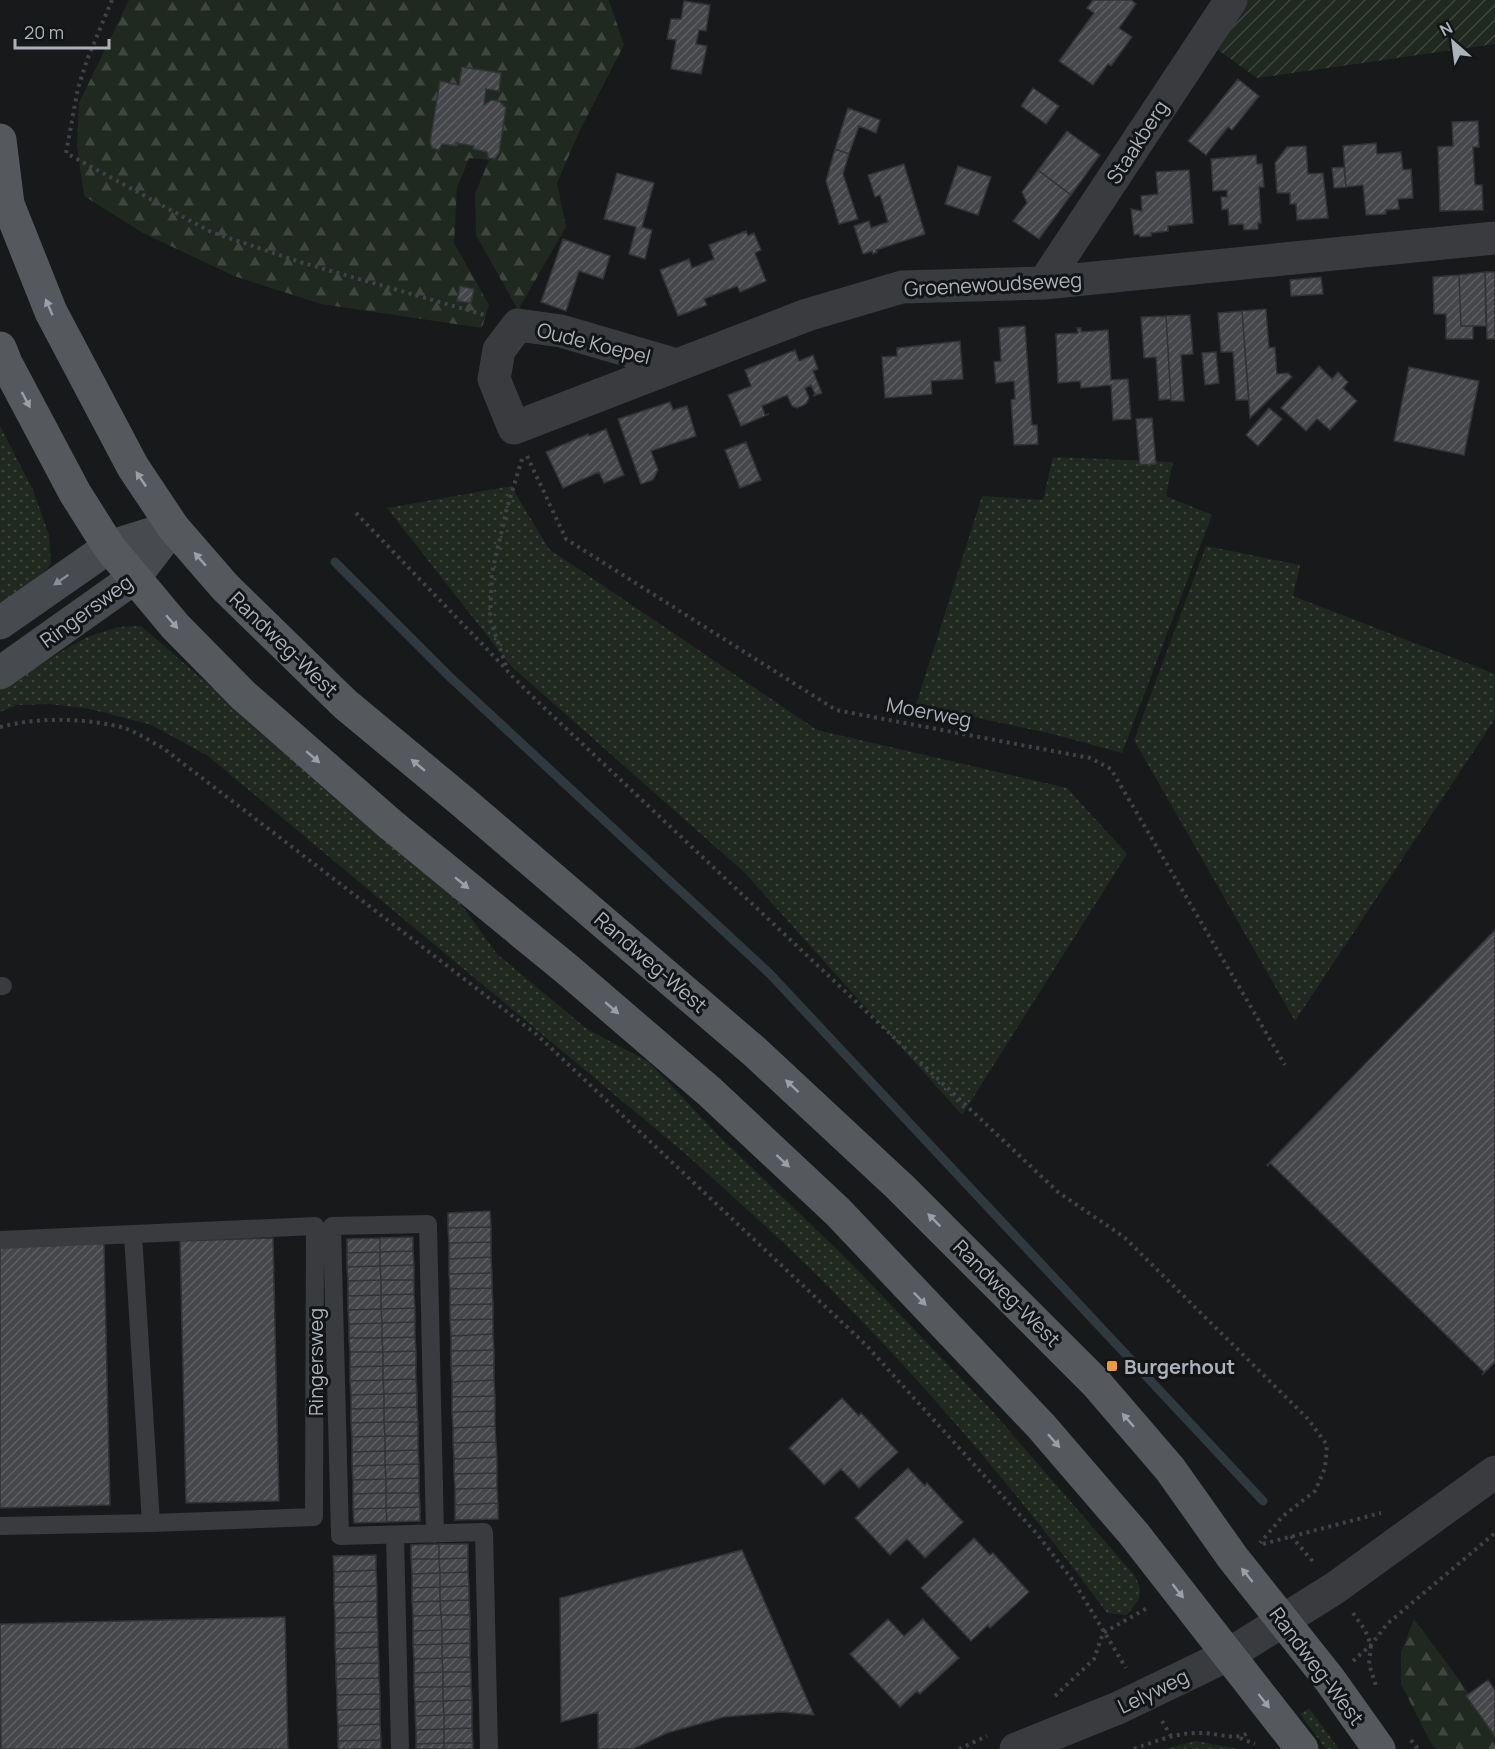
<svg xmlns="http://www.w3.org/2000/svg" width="1495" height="1749" font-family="Manrope,sans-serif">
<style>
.grass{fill:url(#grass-dots)}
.forest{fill:url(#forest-firs)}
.garden{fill:url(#garden-furrows)}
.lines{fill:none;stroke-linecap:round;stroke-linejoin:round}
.stream{stroke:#2e3a3f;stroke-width:9}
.building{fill:url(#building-hatch);stroke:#323336;stroke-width:1.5}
.path{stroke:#3f4246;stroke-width:4;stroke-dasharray:3 4.5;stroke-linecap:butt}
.service{stroke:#393b3f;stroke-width:18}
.minor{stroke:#393b3f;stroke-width:33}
.tertiary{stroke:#393b3f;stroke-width:33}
.secondary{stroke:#474a4f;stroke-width:33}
.primary{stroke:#55595e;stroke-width:33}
.oneway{fill:#9aa0a8}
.oneway2{fill:#888e95}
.poi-dot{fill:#f19a3a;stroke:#131416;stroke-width:2}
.labels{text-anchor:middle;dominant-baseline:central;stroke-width:6;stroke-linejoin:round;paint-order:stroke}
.street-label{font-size:20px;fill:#abb2ba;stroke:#131416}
.poi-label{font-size:20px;font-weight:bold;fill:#abb2ba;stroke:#131416;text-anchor:start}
</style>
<defs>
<pattern id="grass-dots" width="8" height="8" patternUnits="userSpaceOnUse" patternTransform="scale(1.5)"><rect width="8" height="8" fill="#202920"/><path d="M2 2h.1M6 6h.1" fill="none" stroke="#3e463e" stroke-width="1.8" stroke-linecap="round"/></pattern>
<pattern id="forest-firs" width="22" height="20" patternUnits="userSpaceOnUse" patternTransform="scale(1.5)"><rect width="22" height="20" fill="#202920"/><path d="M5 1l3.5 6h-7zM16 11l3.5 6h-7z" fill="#3e463e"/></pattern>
<pattern id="garden-furrows" width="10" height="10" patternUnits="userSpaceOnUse" patternTransform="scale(1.5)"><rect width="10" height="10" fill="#202920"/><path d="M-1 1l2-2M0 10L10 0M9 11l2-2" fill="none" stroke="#3e463e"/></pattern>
<pattern id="building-hatch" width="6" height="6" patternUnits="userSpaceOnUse" patternTransform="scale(1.5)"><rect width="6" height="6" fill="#45474a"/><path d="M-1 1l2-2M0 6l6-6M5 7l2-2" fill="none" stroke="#5d5f62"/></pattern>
</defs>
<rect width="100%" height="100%" fill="#18191a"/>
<path class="grass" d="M 0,426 L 33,490 L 49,535 L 51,564 L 23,594 L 0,613 Z
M 1053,457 L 1173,462 L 1166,496 L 1212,515 L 1122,753 L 1053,734 L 916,705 L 982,496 L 1043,500 Z
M 511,486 L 549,549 L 817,730 L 1067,788 L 1127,854 L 962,1115 L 744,872 L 511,666 L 387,508 Z
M 1206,546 L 1300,565 L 1293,596 L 1495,674 L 1495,719 L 1295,1021 L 1134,740 Z
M 141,626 L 460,903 L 497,954 L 587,1029 L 649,1062 L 722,1139 L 848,1260 L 994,1413 L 1134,1575 C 1145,1594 1140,1599 1127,1615 L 1107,1613 C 1028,1506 942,1403 849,1308 C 798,1254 742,1205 687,1155 L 208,756 L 152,725 L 90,709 L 50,704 L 17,705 L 0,712 L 0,688 L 2,686 L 87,637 L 118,627 Z
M 1309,1708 L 1339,1749 L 1326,1749 L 1300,1714 Z
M 1196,1741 L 1238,1749 L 1164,1749 Z"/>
<path class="forest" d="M 129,0 L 609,0 L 624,45 L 580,130 L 557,183 L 566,227 L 518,310 L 476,235 L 475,194 L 489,160 L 469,158 L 457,188 L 454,243 L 489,305 L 482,328 L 321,304 L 234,276 L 143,233 L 84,196 L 77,146 L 79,103 Z
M 1414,1619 L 1495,1728 L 1495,1749 L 1436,1749 L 1431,1743 L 1401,1684 L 1401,1652 Z"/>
<path class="garden" d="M 1245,0 L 1495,0 L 1495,44 L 1257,78 L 1218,50 Z"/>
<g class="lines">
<path class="stream" d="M 335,562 L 451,678 L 770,974 L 1263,1501"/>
</g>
<path class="building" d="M 1093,0 L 1131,0 L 1136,4 L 1119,28 L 1132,37 L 1111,66 L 1108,64 L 1093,85 L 1059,61 L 1094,13 L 1087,8 Z
M 684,1 L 710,5 L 706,31 L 699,30 L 696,44 L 707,46 L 701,74 L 671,69 L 676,40 L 667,39 L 671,19 L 681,19 Z
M 462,67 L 501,73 L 499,91 L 486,89 L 484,105 L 491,100 L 499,101 L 506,108 L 499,153 L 495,159 L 488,158 L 487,152 L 473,149 L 474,146 L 456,143 L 456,146 L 442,144 L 439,150 L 432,148 L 430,142 L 440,81 L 459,85 Z
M 1238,79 L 1259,96 L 1232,130 L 1228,127 L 1206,155 L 1188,141 Z
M 1033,88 L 1059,106 L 1046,124 L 1021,106 Z
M 848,108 L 880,120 L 876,133 L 859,126 L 849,154 L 835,149 Z
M 1478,121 L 1479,147 L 1473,147 L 1475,185 L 1482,185 L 1483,210 L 1440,211 L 1438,147 L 1453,146 L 1452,122 Z
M 1067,131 L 1100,155 L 1071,195 L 1038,170 Z
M 1376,143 L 1377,154 L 1401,152 L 1403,170 L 1411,169 L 1413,198 L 1398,199 L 1399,209 L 1386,210 L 1386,214 L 1366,215 L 1363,185 L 1346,187 L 1343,146 Z
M 1306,146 L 1308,174 L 1323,173 L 1328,218 L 1297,220 L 1296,204 L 1290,204 L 1290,193 L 1277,193 L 1275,163 L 1287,147 Z
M 835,149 L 849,154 L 843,174 L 858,219 L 839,224 L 826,181 Z
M 1256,155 L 1257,164 L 1262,164 L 1264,187 L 1259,187 L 1261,223 L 1258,223 L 1258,229 L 1244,230 L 1243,224 L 1229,225 L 1228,209 L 1222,210 L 1221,197 L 1227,197 L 1227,190 L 1213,191 L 1211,159 Z
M 904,164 L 925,234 L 876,250 L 877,252 L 873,254 L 872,251 L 863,254 L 854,226 L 869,221 L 871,228 L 888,222 L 880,195 L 875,197 L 868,175 Z
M 958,166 L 991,177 L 978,215 L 945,204 Z
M 1344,167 L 1346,187 L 1334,188 L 1332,168 Z
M 1038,170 L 1071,195 L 1039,239 L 1013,221 L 1027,203 L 1022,192 Z
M 1189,170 L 1193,223 L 1168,226 L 1168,231 L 1151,233 L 1151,236 L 1140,237 L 1139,234 L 1134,235 L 1131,209 L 1142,211 L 1141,196 L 1158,194 L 1156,172 Z
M 617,173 L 654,183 L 642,227 L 652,230 L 645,259 L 629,254 L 636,227 L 604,219 Z
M 746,231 L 748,236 L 754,233 L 761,250 L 755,253 L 766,281 L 740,292 L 737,286 L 704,299 L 707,305 L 678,316 L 660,270 L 689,259 L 692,268 L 714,259 L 709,245 Z
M 563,239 L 610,256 L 603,279 L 579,271 L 566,311 L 541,302 Z
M 1485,272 L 1486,326 L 1461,326 L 1459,275 Z
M 1485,272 L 1495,272 L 1495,339 L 1487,339 Z
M 1459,275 L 1461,326 L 1473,326 L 1473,339 L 1446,339 L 1446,314 L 1434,314 L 1433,277 Z
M 1321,277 L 1323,294 L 1291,296 L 1290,280 Z
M 460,286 L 474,289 L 471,303 L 457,301 Z
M 1266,309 L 1269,348 L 1275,347 L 1277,374 L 1288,373 L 1292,377 L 1250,418 L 1242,311 Z
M 1242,311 L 1249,400 L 1236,400 L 1233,352 L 1221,352 L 1218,313 Z
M 1190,315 L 1193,354 L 1181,355 L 1184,401 L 1171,401 L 1166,316 Z
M 1166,316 L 1171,399 L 1159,400 L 1156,357 L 1144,358 L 1141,317 Z
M 1025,326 L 1032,425 L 1037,425 L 1038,444 L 1014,445 L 1011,400 L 1015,399 L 1014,381 L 996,383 L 994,362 L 1001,361 L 999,328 Z
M 1077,328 L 1081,328 L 1081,332 L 1108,330 L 1111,380 L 1128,379 L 1131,419 L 1113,420 L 1111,385 L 1081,388 L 1080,381 L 1058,383 L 1056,334 L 1078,333 Z
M 960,341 L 963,379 L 931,381 L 932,394 L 885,398 L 882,357 L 897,356 L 897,348 Z
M 795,350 L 799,361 L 813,355 L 818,369 L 813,371 L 822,393 L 813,396 L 815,394 L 811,385 L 805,388 L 809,398 L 806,404 L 797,408 L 792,406 L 787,395 L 762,406 L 765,415 L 769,414 L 741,426 L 728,395 L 751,386 L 745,370 Z
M 1216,352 L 1219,383 L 1205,385 L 1202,353 Z
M 1319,366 L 1332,379 L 1338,372 L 1348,382 L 1343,388 L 1357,401 L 1330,430 L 1317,419 L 1306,431 L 1281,408 Z
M 1409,367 L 1479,381 L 1464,455 L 1394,441 Z
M 670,402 L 673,410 L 687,406 L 696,436 L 651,451 L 658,470 L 653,480 L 641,484 L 618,419 Z
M 1269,408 L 1282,419 L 1258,446 L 1246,435 Z
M 1152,418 L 1156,464 L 1140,465 L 1136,419 Z
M 606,429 L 624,475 L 604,483 L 599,472 L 563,488 L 546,452 L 588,434 L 589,436 Z
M 746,442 L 761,480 L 740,488 L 725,450 Z
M 1495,930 L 1495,1362 L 1482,1375 L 1484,1372 L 1270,1163 L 1268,1166 L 1267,1165 Z
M 490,1211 L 491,1227 L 448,1228 L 448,1213 Z
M 491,1227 L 491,1242 L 449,1243 L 448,1228 Z
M 413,1237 L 413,1251 L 380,1252 L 380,1238 Z
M 273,1238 L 279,1501 L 186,1503 L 180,1241 Z
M 380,1238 L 380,1252 L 347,1253 L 347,1239 Z
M 491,1242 L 491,1257 L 449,1259 L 449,1243 Z
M 104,1243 L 110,1505 L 0,1508 L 0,1245 Z
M 413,1251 L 414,1265 L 380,1266 L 380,1252 Z
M 380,1252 L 380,1266 L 347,1267 L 347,1253 Z
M 491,1257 L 492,1273 L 449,1274 L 449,1259 Z
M 414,1265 L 414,1280 L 381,1280 L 380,1266 Z
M 380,1266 L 381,1280 L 348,1281 L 347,1267 Z
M 492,1273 L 492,1288 L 450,1289 L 449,1274 Z
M 381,1280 L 381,1295 L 348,1296 L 348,1281 Z
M 381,1280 L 414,1280 L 414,1294 L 381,1295 Z
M 492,1288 L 493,1304 L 450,1305 L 450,1289 Z
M 414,1294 L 415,1308 L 381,1309 L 381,1295 Z
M 381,1295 L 381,1309 L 348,1310 L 348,1296 Z
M 493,1304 L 493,1319 L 450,1320 L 450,1305 Z
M 415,1308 L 415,1322 L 382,1323 L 381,1309 Z
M 381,1309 L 382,1323 L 349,1324 L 348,1310 Z
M 493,1319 L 493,1334 L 451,1336 L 450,1320 Z
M 415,1322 L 415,1337 L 382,1338 L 382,1323 Z
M 382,1323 L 382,1338 L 349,1338 L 349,1324 Z
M 493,1334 L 494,1350 L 451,1351 L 451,1336 Z
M 415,1337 L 416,1351 L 383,1352 L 382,1338 Z
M 349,1338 L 382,1338 L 383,1352 L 350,1352 Z
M 494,1350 L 494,1365 L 451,1366 L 451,1351 Z
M 416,1351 L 416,1365 L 383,1366 L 383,1352 Z
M 350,1352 L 383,1352 L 383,1366 L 350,1367 Z
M 416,1365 L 416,1379 L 383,1380 L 383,1366 Z
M 494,1365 L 494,1380 L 452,1382 L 451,1366 Z
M 383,1366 L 383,1380 L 350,1381 L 350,1367 Z
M 416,1379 L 417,1393 L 384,1394 L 383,1380 Z
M 383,1380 L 384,1394 L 351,1395 L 350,1381 Z
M 494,1380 L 495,1396 L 452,1397 L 452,1382 Z
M 417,1393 L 417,1407 L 384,1408 L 384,1394 Z
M 384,1394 L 384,1408 L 351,1409 L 351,1395 Z
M 495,1396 L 495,1411 L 452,1412 L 452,1397 Z
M 842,1398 L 859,1416 L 861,1413 L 898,1452 L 859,1488 L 841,1469 L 824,1485 L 789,1448 Z
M 417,1407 L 418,1422 L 384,1422 L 384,1408 Z
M 384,1408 L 384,1422 L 351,1423 L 351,1409 Z
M 495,1411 L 495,1426 L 453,1428 L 452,1412 Z
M 384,1422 L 418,1422 L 418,1436 L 385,1436 Z
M 384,1422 L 385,1436 L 352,1437 L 351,1423 Z
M 495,1426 L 496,1442 L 453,1443 L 453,1428 Z
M 385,1436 L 385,1451 L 352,1452 L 352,1437 Z
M 385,1436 L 418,1436 L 418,1450 L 385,1451 Z
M 496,1442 L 497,1457 L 454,1459 L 453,1443 Z
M 418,1450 L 419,1464 L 385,1465 L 385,1451 Z
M 385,1451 L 385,1465 L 352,1466 L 352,1452 Z
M 497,1457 L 497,1473 L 454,1474 L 454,1459 Z
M 419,1464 L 419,1478 L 386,1479 L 385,1465 Z
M 385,1465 L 386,1479 L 353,1480 L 352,1466 Z
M 908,1468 L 925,1486 L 927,1483 L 963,1522 L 925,1558 L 907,1539 L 890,1555 L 855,1518 Z
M 497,1473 L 497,1488 L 455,1489 L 454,1474 Z
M 419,1478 L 419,1493 L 386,1493 L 386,1479 Z
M 386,1479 L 386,1493 L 353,1494 L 353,1480 Z
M 497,1488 L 498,1503 L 455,1505 L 455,1489 Z
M 386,1493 L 386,1508 L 353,1509 L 353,1494 Z
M 386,1493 L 419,1493 L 420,1507 L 386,1508 Z
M 498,1503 L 498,1519 L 455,1520 L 455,1505 Z
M 420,1507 L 420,1521 L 387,1522 L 386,1508 Z
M 386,1508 L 387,1522 L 354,1523 L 353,1509 Z
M 974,1538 L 990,1555 L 993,1553 L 1029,1592 L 990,1628 L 988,1625 L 971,1641 L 921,1588 Z
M 439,1544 L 468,1544 L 468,1558 L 439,1559 Z
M 439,1544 L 439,1559 L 411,1559 L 411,1545 Z
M 742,1550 L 814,1715 L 782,1712 L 724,1717 L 667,1733 L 633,1749 L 598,1749 L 598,1712 L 561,1722 L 560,1598 Z
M 376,1555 L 376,1570 L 334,1572 L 333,1556 Z
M 468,1558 L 468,1572 L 440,1573 L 439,1559 Z
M 411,1559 L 439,1559 L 440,1573 L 412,1574 Z
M 376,1570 L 377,1586 L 334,1587 L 334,1572 Z
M 468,1572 L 469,1586 L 440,1587 L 440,1573 Z
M 440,1573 L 440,1587 L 412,1588 L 412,1574 Z
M 377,1586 L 377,1601 L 334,1603 L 334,1587 Z
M 469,1586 L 469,1600 L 440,1601 L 440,1587 Z
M 440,1587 L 440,1601 L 412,1602 L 412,1588 Z
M 469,1600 L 470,1615 L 441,1615 L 440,1601 Z
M 377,1601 L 377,1617 L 335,1618 L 334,1603 Z
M 440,1601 L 441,1615 L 413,1616 L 412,1602 Z
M 441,1615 L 470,1615 L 470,1629 L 442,1630 Z
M 441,1615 L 442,1630 L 413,1631 L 413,1616 Z
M 285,1617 L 288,1749 L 1,1749 L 0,1624 Z
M 377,1617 L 378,1632 L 335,1633 L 335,1618 Z
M 888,1619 L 904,1636 L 923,1619 L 959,1658 L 920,1694 L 917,1691 L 900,1707 L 850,1654 Z
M 470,1629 L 470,1643 L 442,1644 L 442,1630 Z
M 442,1630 L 442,1644 L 413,1645 L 413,1631 Z
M 378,1632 L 378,1647 L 335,1649 L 335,1633 Z
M 470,1643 L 470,1657 L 442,1658 L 442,1644 Z
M 442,1644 L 442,1658 L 414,1659 L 413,1645 Z
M 378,1647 L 379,1663 L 336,1664 L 335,1649 Z
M 470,1657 L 471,1672 L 443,1672 L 442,1658 Z
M 442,1658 L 443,1672 L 414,1673 L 414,1659 Z
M 379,1663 L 379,1678 L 336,1679 L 336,1664 Z
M 443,1672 L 471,1672 L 471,1686 L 443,1687 Z
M 443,1672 L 443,1687 L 414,1687 L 414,1673 Z
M 379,1678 L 380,1694 L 337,1695 L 336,1679 Z
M 1488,1680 L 1495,1690 L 1495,1736 L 1466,1696 Z
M 471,1686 L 472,1700 L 443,1701 L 443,1687 Z
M 414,1687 L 443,1687 L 443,1701 L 415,1702 Z
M 380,1694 L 380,1709 L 337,1710 L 337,1695 Z
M 472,1700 L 472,1714 L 444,1715 L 443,1701 Z
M 443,1701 L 444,1715 L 415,1716 L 415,1702 Z
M 380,1709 L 380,1724 L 338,1726 L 337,1710 Z
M 472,1714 L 472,1728 L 444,1729 L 444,1715 Z
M 444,1715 L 444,1729 L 416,1730 L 415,1716 Z
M 380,1724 L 381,1740 L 338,1741 L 338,1726 Z
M 472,1728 L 473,1743 L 444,1743 L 444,1729 Z
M 444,1729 L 444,1743 L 416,1744 L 416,1730 Z
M 381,1740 L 381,1749 L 338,1749 L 338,1741 Z
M 444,1743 L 473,1743 L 473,1749 L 444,1749 Z
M 444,1743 L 444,1749 L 416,1749 L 416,1744 Z"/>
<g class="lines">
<path class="path" d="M 112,0 L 87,60 L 78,88 L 66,153 L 211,232 L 303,263 L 485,315
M 527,456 L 566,539 L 836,710 L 1090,758 L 1111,769 L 1285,1065
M 522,459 L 507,508 L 492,573 L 490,619 L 508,672 L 538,702 L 1058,1192 L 1124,1237 L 1308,1419 L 1327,1445 L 1325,1468 L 1315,1491 L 1283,1516 L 1260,1543
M 356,513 L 506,669
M 0,727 C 39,717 82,718 121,727 C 135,731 150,741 163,748 L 536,1034 L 865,1344 L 1037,1534 L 1074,1582 L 1126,1668
M 1291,1536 L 1315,1564
M 1263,1544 L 1381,1513
M 1353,1613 L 1365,1630 L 1371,1645 L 1369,1664 L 1376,1686
M 1353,1661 L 1371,1645 L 1387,1624 L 1495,1533
M 1055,1696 L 1094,1659 L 1103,1633 L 1149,1607
M 1162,1721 L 1171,1736
M 1240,1738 L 1255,1744
M 1411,1740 L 1418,1749
M 959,1749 L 987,1736
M 1134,1749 C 1156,1741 1178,1732 1202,1733 C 1219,1733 1233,1741 1248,1733"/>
<path class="service" d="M 0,986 L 3,986
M 0,1240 L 315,1226 L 314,1517 L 151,1523
M 0,1526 L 151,1523 L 133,1235
M 435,1534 L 428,1224 L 332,1226 L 340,1536 L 484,1532 L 489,1749
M 395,1535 L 400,1749"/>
<path class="minor" d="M 1044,283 L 1231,0
M 677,365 L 561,331 L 518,325 L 499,350 L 494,379 L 514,428 L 807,315 L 902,287 L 1044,283 L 1495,238"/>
<path class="tertiary" d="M 1016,1749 L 1118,1708 L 1228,1655 L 1335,1588 L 1495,1472"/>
<path class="secondary" d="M 0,623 L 109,547 L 173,527
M 0,673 L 134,578 L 173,527"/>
<path class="primary" d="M 0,140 L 8,204 L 51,312 L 133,467 L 173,527 L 225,587 L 345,704 L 463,802 L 755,1052 L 900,1187 L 1096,1383 L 1170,1469 L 1233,1558 L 1330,1680 L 1379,1749
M 0,348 L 6,363 L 75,493 L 109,547 L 175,626 L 243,695 L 390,824 L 568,970 L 710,1092 L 838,1212 L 1041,1426 L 1134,1534 L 1302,1749"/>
</g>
<defs><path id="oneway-solid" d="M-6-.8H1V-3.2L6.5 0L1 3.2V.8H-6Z" transform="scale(1.5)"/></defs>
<g class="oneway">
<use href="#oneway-solid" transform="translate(49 307) rotate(-113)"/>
<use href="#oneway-solid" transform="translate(26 400) rotate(62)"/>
<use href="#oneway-solid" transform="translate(141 479) rotate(-124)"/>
<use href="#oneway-solid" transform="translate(200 559) rotate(-131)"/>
<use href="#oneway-solid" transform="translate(172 622) rotate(49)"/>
<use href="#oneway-solid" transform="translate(313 757) rotate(41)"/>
<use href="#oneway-solid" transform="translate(418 765) rotate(-140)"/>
<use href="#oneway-solid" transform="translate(462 883) rotate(39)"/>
<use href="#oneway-solid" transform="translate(612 1008) rotate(41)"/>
<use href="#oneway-solid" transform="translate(792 1086) rotate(-137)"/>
<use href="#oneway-solid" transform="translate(783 1161) rotate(43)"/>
<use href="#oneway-solid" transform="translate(934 1220) rotate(-135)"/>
<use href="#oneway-solid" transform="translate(920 1299) rotate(46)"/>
<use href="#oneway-solid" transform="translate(1128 1420) rotate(-131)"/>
<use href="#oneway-solid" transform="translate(1054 1441) rotate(49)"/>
<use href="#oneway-solid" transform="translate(1247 1575) rotate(-129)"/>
<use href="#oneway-solid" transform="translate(1178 1591) rotate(52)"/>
<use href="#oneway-solid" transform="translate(1264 1701) rotate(52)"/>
</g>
<use class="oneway2" href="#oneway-solid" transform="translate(61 580) rotate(145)"/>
<rect class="poi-dot" x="1106" y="1360" width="12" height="12" rx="3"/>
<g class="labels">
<g class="street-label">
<text transform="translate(1137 142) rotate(-57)">Staakberg</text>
<text transform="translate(993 284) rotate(-3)">Groenewoudseweg</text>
<text transform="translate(594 343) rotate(14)">Oude Koepel</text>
<text transform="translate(86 611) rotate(-36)">Ringersweg</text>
<text transform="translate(284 644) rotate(44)">Randweg-West</text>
<text transform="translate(929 712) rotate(11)">Moerweg</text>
<text transform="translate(651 962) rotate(41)">Randweg-West</text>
<text transform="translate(1007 1293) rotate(45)">Randweg-West</text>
<text transform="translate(315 1362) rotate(-90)">Ringersweg</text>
<text transform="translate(1317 1666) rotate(53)">Randweg-West</text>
<text transform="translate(1153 1691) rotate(-26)">Lelyweg</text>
</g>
<g class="poi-label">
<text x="1124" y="1366">Burgerhout</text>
</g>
</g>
<g transform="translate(1453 42) rotate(332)" stroke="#131416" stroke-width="4.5" paint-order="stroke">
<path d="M0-4.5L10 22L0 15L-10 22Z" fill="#abb2ba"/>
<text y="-9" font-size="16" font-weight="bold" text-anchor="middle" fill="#abb2ba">N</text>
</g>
<path d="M15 39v9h94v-9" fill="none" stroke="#abb2ba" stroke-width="3"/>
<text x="24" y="39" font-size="18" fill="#abb2ba" stroke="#131416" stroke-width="4.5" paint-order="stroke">20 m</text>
</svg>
